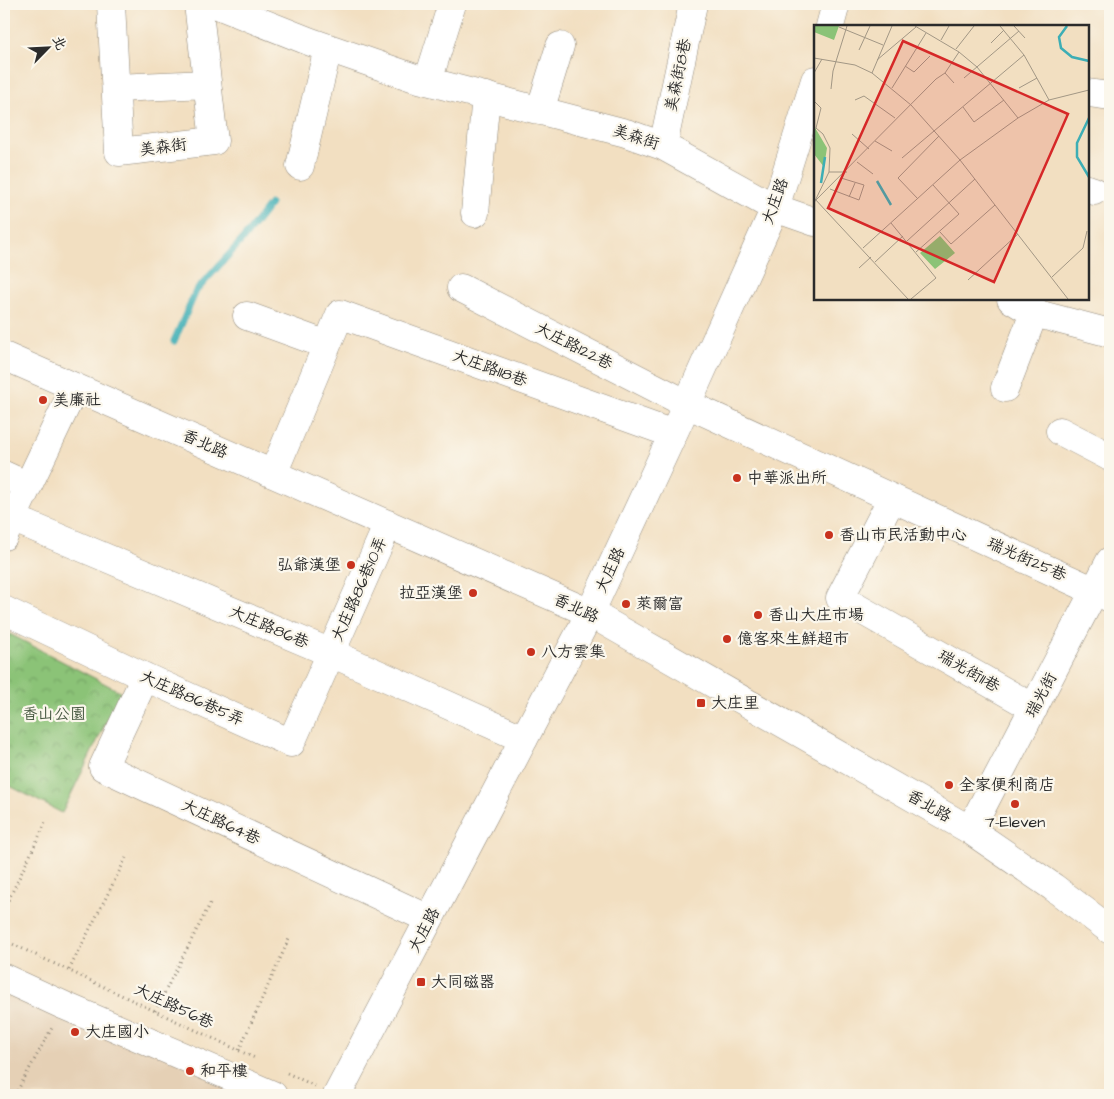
<svg xmlns="http://www.w3.org/2000/svg" width="1114" height="1099" font-family="'Architects Daughter','LXGW WenKai TC',sans-serif">
<style>
.built{fill:#e5d0b5}
.park{fill:url(#park-crowns);stroke:#5b7751}
.lines{fill:none;stroke-linecap:round;stroke-linejoin:round}
.stream{stroke:#3daeb5;stroke-width:7}
.minor-casing{stroke:#8e8576;stroke-width:29}
.path{stroke:#8e8576;stroke-width:3;stroke-dasharray:1 4;stroke-linecap:butt}
.minor{stroke:#fff;stroke-width:28}
.poi-dot{fill:#c8321e;stroke:#fbf7ec;stroke-width:2}
.labels{text-anchor:middle;dominant-baseline:central;stroke-width:4.5;stroke-linejoin:round;paint-order:stroke}
.street-label{font-size:16px;fill:#2b2b2b;stroke:#fbf7ec}
.poi-label{font-size:16px;fill:#2b2b2b;stroke:#fbf7ec;text-anchor:start}
.park-label{font-size:16px;fill:#485942;stroke:#fbf7ec}
.inset-river{fill:none;stroke:#3daeb5;stroke-width:2.5}
.inset-road{fill:none;stroke:#a29785;stroke-width:1}
.view{fill:#d62828;fill-opacity:0.15;stroke:#d62828;stroke-width:2.5}
.inset-edge{fill:none;stroke:#2b2b2b;stroke-width:2.5}
</style>
<defs>
<pattern id="park-crowns" width="20" height="18" patternUnits="userSpaceOnUse" patternTransform="scale(1.25)"><rect width="20" height="18" fill="#8bc377"/><path d="M2 6a3 3 0 1 1 6 0M12 15a3 3 0 1 1 6 0" fill="none" stroke="#729f62"/></pattern>
</defs>
<rect width="100%" height="100%" fill="#fbf7ec"/>
<filter id="ink" filterUnits="userSpaceOnUse"><feTurbulence type="fractalNoise" baseFrequency=".02" numOctaves="2"/><feDisplacementMap in="SourceGraphic" scale="10" xChannelSelector="R" yChannelSelector="G"/><feConvolveMatrix kernelMatrix="1 2 1 2 8 2 1 2 1" color-interpolation-filters="sRGB"/></filter>
<filter id="wash" filterUnits="userSpaceOnUse"><feTurbulence type="fractalNoise" baseFrequency=".0096" numOctaves="4" result="noise"/><feDisplacementMap in="SourceGraphic" scale="20" xChannelSelector="R" yChannelSelector="G"/><feGaussianBlur stdDeviation="1.12" result="paint"/><feColorMatrix in="noise" values="0 0 0 0 0 0 0 0 0 0 0 0 0 0 0 0 0 1.4 0 .05"/><feComposite in="paint" operator="in"/></filter>
<g filter="url(#wash)">
<rect width="100%" height="100%" fill="#f2dfc1"/>
<path class="built" d="M 4,970 L 290,1095 L 4,1095 Z"/>
<path class="park" d="M 4,631 L 121,692 L 62,813 L 4,783 Z"/>
<g class="lines">
<path class="stream" d="M 174,341 L 196,291 L 244,238 L 270,204"/>
</g>
</g>
<g filter="url(#ink)">
<g class="lines">
<defs>
<path id="minor" d="M 111,4 L 119,152 L 214,141 L 198,4
M 215,4 L 311,42 L 415,78 L 626,133 L 663,146 L 775,208 L 815,222
M 830,26 L 836,4
M 428,81 L 452,4
M 116,88 L 207,84
M 1088,93 L 1110,96
M 540,111 L 560,46
M 663,146 L 693,4
M 300,166 L 328,48
M 1088,189 L 1094,191
M 475,213 L 486,96
M 461,288 L 687,404 L 1110,598
M 1034,313 L 1110,333
M 247,316 L 327,345
M 4,356 L 590,613 L 970,830 L 1053,887 L 1110,930
M 1005,388 L 1034,313 L 1011,299
M 1060,431 L 1110,457
M 273,474 L 340,314 L 673,434
M 4,475 L 28,486
M 892,498 L 840,598 L 1034,708
M 12,518 L 331,653 L 524,739
M 4,536 L 75,387
M 4,610 L 145,677 L 291,743 L 388,524
M 145,677 L 103,767 L 429,919
M 970,830 L 1110,561
M 4,978 L 65,1006 L 273,1095
M 337,1095 L 590,613 L 687,404 L 775,208 L 815,80"/>
</defs>
<use href="#minor" class="minor-casing"/>
<path class="path" d="M 4,909 L 47,820
M 4,940 L 257,1059
M 69,970 L 126,858
M 155,1011 L 212,900
M 239,1050 L 289,939
M 287,1073 L 315,1086
M 15,1095 L 53,1026"/>
<use href="#minor" class="minor"/>
</g>
</g>
<g class="poi-dot">
<circle cx="43" cy="400" r="5"/>
<circle cx="737" cy="478" r="5"/>
<circle cx="829" cy="535" r="5"/>
<circle cx="351" cy="565" r="5"/>
<circle cx="473" cy="593" r="5"/>
<circle cx="626" cy="604" r="5"/>
<circle cx="758" cy="615" r="5"/>
<circle cx="727" cy="639" r="5"/>
<circle cx="531" cy="652" r="5"/>
<rect x="696" y="698" width="10" height="10" rx="2.5"/>
<circle cx="949" cy="785" r="5"/>
<circle cx="1015" cy="804" r="5"/>
<rect x="416" y="977" width="10" height="10" rx="2.5"/>
<circle cx="75" cy="1032" r="5"/>
<circle cx="190" cy="1071" r="5"/>
</g>
<g class="labels">
<g class="street-label">
<text transform="translate(678 75) rotate(-78)">美森街8巷</text>
<text transform="translate(636 137) rotate(18)">美森街</text>
<text transform="translate(163 147) rotate(-7)">美森街</text>
<text transform="translate(775 201) rotate(-70)">大庄路</text>
<text transform="translate(574 346) rotate(27)">大庄路122巷</text>
<text transform="translate(490 368) rotate(20)">大庄路118巷</text>
<text transform="translate(205 444) rotate(24)">香北路</text>
<text transform="translate(1027 559) rotate(24)">瑞光街25巷</text>
<text transform="translate(610 570) rotate(-65)">大庄路</text>
<text transform="translate(359 589) rotate(-66)">大庄路86巷10弄</text>
<text transform="translate(576 608) rotate(25)">香北路</text>
<text transform="translate(269 627) rotate(23)">大庄路86巷</text>
<text transform="translate(969 671) rotate(30)">瑞光街11巷</text>
<text transform="translate(1041 695) rotate(-62)">瑞光街</text>
<text transform="translate(192 698) rotate(24)">大庄路86巷5弄</text>
<text transform="translate(929 806) rotate(30)">香北路</text>
<text transform="translate(221 822) rotate(25)">大庄路64巷</text>
<text transform="translate(424 930) rotate(-62)">大庄路</text>
<text transform="translate(174 1006) rotate(25)">大庄路56巷</text>
</g>
<g class="poi-label">
<text x="53" y="400">美廉社</text>
<text x="747" y="478">中華派出所</text>
<text x="839" y="535">香山市民活動中心</text>
<text x="341" y="565" text-anchor="end">弘爺漢堡</text>
<text x="463" y="593" text-anchor="end">拉亞漢堡</text>
<text x="636" y="604">萊爾富</text>
<text x="768" y="615">香山大庄市場</text>
<text x="737" y="639">億客來生鮮超市</text>
<text x="541" y="652">八方雲集</text>
<text x="711" y="703">大庄里</text>
<text x="959" y="785">全家便利商店</text>
<text x="1015" y="822" text-anchor="middle">7-Eleven</text>
<text x="431" y="982">大同磁器</text>
<text x="85" y="1032">大庄國小</text>
<text x="200" y="1071">和平樓</text>
</g>
<g class="park-label">
<text x="54" y="714">香山公園</text>
</g>
</g>
<g transform="translate(814 25)">
<rect width="275" height="275" fill="#f2dfc1"/>
<path d="M 0,1 L 25,1 L 20,15 L 0,7 ZM 0,101 L 13,123 L 10,142 L 0,129 ZM 126,211 L 141,228 L 121,244 L 106,228 Z" fill="#8bc377"/>
<path class="inset-river" d="M 253,1 L 245,12 L 247,23 L 258,32 L 275,36M 275,93 L 263,118 L 263,132 L 275,152M 63,156 L 77,180M 7,158 L 11,132"/>
<path class="inset-road" d="M 101,1 L 145,27 L 163,42 L 204,93M 186,1 L 210,30 L 235,75M 200,1 L 211,13M 25,2 L 69,20M 127,15 L 135,1M 177,18 L 190,5M 142,24 L 160,1M 45,25 L 56,1M 0,33 L 41,40 L 58,48 L 97,80 L 146,135 L 254,274M 63,35 L 102,2M 91,41 L 100,47 L 116,31M 0,48 L 8,34M 58,48 L 78,1M 131,48 L 145,27M 150,53 L 205,6M 78,63 L 112,8M 205,63 L 223,53M 17,64 L 19,46 L 33,1M 41,75 L 50,71 L 81,93M 0,76 L 7,83 L 2,103 L 9,109 L 16,123 L 15,147 L 0,178M 149,82 L 160,97 L 190,75M 38,109 L 55,124M 61,116 L 78,126M 88,133 L 210,30M 43,137 L 59,149M 15,147 L 33,147M 16,164 L 45,175 L 50,160 L 27,153M 35,172 L 41,158M 0,173 L 94,274M 104,174 L 84,153 L 125,111M 2,175 L 122,54 L 131,48 L 140,58M 77,198 L 122,253 L 97,274M 126,207 L 137,219 L 181,180M 93,216 L 161,154M 49,223 L 146,135 L 204,93 L 235,75 L 275,65M 102,227 L 145,189 L 119,160M 61,237 L 89,211M 45,243 L 57,232M 238,252 L 269,223 L 273,206M 154,255 L 204,209"/>
<path class="view" d="M 89,16 L 254,89 L 180,257 L 14,183 Z"/>
<rect width="275" height="275" class="inset-edge"/>
</g>
<rect width="1114" height="1099" fill="none" stroke="#fbf7ec" stroke-width="20"/>
<g transform="translate(48 48) rotate(66)" stroke="#fbf7ec" stroke-width="4" paint-order="stroke">
<path d="M0-4L9 19L0 12L-9 19Z" fill="#2b2b2b"/>
<text y="-8" font-size="14" font-weight="bold" text-anchor="middle" fill="#2b2b2b">北</text>
</g>
</svg>
